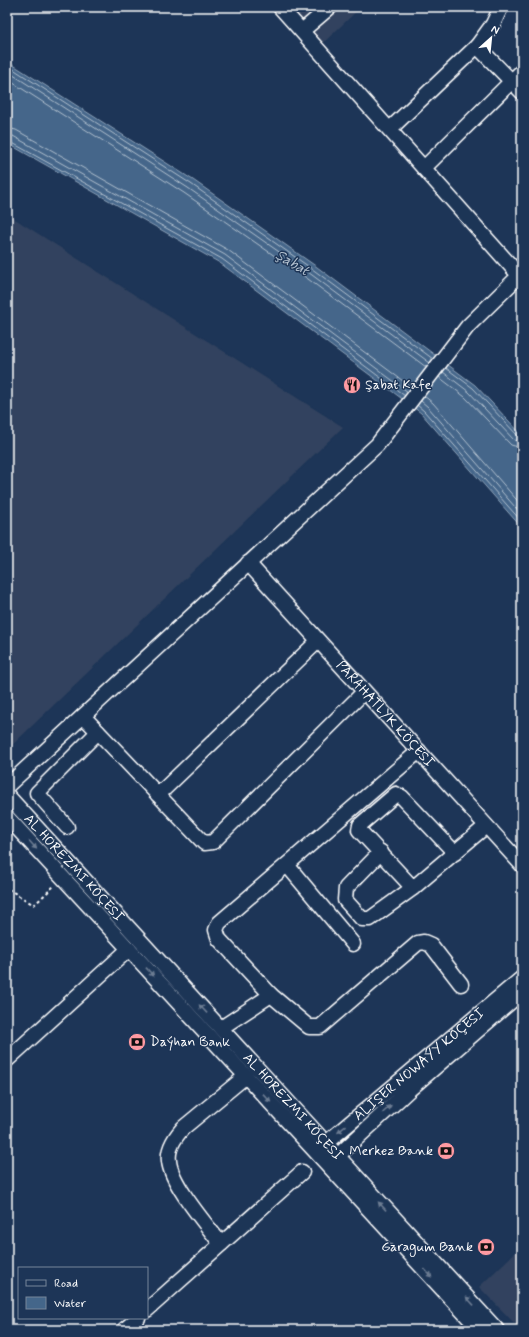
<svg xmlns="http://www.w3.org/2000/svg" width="529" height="1337" font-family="Mynerve,sans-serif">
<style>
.built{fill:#32425e}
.water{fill:#44668a;stroke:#8fa3b9}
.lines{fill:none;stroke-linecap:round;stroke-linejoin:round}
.shore{stroke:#b4c2d0;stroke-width:1}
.minor-casing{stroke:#fff;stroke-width:17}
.path{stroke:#fff;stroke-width:2;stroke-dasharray:3 3;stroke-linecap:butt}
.minor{stroke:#1d3557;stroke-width:14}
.oneway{fill:#6c7c92}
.labels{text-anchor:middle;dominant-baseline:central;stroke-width:3;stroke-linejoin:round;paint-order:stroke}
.poi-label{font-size:14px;fill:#fff;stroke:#1d3557;text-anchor:start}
.street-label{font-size:14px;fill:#fff;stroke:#1d3557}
.water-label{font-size:15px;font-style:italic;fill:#b4c2d0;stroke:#1d3557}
</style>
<rect width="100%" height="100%" fill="#1d3557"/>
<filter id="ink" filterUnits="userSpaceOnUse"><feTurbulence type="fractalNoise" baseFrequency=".025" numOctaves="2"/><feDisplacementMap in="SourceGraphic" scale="8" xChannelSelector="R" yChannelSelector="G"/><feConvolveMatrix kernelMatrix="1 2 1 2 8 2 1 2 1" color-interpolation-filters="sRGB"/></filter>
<g filter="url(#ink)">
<path class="built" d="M 285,7 L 361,7 L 320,46 Z
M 7,214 L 343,427 L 7,750 Z
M 522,1246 L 522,1330 L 521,1330 L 479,1287 Z"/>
<path class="water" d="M 7,61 L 193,180 L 317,267 L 475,385 L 522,435 L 522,528 L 421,413 L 220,263 L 7,143 Z"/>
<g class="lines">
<path class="shore" d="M 7,65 L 191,184 L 315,271 L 433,359
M 7,71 L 188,188 L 312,275 L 430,363
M 7,79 L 184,193 L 308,279 L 426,367
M 7,128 L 16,130 L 228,250 L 411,387
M 7,135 L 13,136 L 225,255 L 408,392
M 7,140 L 222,259 L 405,396
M 446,368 L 473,388 L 518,436 L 522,437
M 443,372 L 469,392 L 514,440 L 522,442
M 439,377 L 465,397 L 511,445 L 522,448
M 424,396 L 433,403 L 522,506
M 421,401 L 428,407 L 522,515
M 417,405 L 424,411 L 522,522"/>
<defs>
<g id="minor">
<path d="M 280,7 L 519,275"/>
<path d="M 501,7 L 493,24 L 477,46 L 522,92"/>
<path d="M 302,31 L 330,7"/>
<path d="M 390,129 L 477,46"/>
<path d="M 424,168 L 522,71"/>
<path id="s1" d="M 248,563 L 522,865"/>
<path d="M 83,716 L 204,843 L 213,842 L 364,692"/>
<path d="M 7,786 L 377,445 L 468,326 L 522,273"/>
<path id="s2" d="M 7,795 L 497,1330"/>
<path d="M 158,795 L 318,641"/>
<path d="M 7,817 L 480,1330"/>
<path d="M 67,827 L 37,793 L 98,732"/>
<path d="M 381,852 L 346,888 L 345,900 L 362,919 L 370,919 L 413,888"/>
<path d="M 455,853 L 402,797 L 396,794 L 360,825 L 359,830 L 413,888 L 486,826"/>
<path d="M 287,865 L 353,944"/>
<path d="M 271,995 L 219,939 L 216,930 L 219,923 L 419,751"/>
<path d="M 221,1028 L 271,995 L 309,1027 L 320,1027 L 418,943 L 424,942 L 431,945 L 461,984"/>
<path d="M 7,1060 L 129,949"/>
<path id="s3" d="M 319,1149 L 522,978"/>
<path d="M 330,1163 L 410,1089 L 522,992"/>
<path d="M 221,1244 C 206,1224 171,1184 169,1161 C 167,1149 176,1136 183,1128 L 246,1076"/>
<path d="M 147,1310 L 302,1172"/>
<path d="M 124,1330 L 138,1318"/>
</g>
</defs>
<use href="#minor" class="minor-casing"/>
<path class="path" d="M 8,889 L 34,905 L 54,886"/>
<use href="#minor" class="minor"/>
</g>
<defs><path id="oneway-solid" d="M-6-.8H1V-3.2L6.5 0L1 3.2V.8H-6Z"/></defs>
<g class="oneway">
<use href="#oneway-solid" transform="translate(33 845) rotate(48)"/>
<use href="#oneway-solid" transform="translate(150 972) rotate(47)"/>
<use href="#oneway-solid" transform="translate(203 1009) rotate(-133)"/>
<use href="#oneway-solid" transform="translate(267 1098) rotate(47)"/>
<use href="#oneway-solid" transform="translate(387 1109) rotate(-42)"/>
<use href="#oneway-solid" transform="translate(342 1129) rotate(140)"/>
<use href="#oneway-solid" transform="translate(382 1206) rotate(-133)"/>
<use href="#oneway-solid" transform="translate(428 1273) rotate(47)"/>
<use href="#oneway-solid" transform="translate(470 1301) rotate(-133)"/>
</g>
</g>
<defs>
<symbol id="restaurant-disc" viewBox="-11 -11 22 22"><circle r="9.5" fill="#ff9aa2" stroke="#1d3557"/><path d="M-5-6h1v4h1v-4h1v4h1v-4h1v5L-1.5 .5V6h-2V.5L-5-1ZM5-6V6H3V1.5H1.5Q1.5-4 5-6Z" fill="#111"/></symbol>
<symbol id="bank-disc" viewBox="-11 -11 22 22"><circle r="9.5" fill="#ff9aa2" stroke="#1d3557"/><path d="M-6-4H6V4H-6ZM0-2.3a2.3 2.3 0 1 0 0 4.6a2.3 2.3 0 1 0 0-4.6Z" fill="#111"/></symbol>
</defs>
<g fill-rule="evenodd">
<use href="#restaurant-disc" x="342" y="375" width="20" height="20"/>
<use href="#bank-disc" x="127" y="1032" width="20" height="20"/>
<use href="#bank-disc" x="436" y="1141" width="20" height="20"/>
<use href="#bank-disc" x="476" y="1237" width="20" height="20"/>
</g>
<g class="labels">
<g class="poi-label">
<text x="365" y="385">Şabat Kafe</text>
<text x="150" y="1042">Daýhan Bank</text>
<text x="433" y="1151" text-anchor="end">Merkez Bank</text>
<text x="473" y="1247" text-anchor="end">Garagum Bank</text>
</g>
<g class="street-label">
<text stroke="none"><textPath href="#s1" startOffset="204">PARAHATLYK KÖÇESI</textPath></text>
<text stroke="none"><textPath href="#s2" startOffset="99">AL HOREZMI KÖÇESI</textPath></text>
<text stroke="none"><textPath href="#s3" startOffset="131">ALIŞER NOWAÝY KÖÇESI</textPath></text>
<text stroke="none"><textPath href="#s2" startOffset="423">AL HOREZMI KÖÇESI</textPath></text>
</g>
<g class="water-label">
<text transform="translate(292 263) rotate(31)">Şabat</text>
</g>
</g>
<rect width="529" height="1337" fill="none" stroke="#1d3557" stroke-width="24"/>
<rect x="12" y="12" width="505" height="1313" fill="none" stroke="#fff" stroke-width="1.5" filter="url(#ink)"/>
<rect x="18" y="1267" width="130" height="52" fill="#1d3557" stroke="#77869a"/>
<rect x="26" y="1280" width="20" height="6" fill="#1d3557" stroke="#77869a"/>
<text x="54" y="1287" font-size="12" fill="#ffffff">Road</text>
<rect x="26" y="1297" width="20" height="12" fill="#44668a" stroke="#77869a"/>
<text x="54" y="1307" font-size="12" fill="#ffffff">Water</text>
<g transform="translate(491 38) rotate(27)" stroke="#1d3557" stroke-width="3" paint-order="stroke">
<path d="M0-3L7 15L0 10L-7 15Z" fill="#ffffff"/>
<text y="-6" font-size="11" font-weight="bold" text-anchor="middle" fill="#ffffff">N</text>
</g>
</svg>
